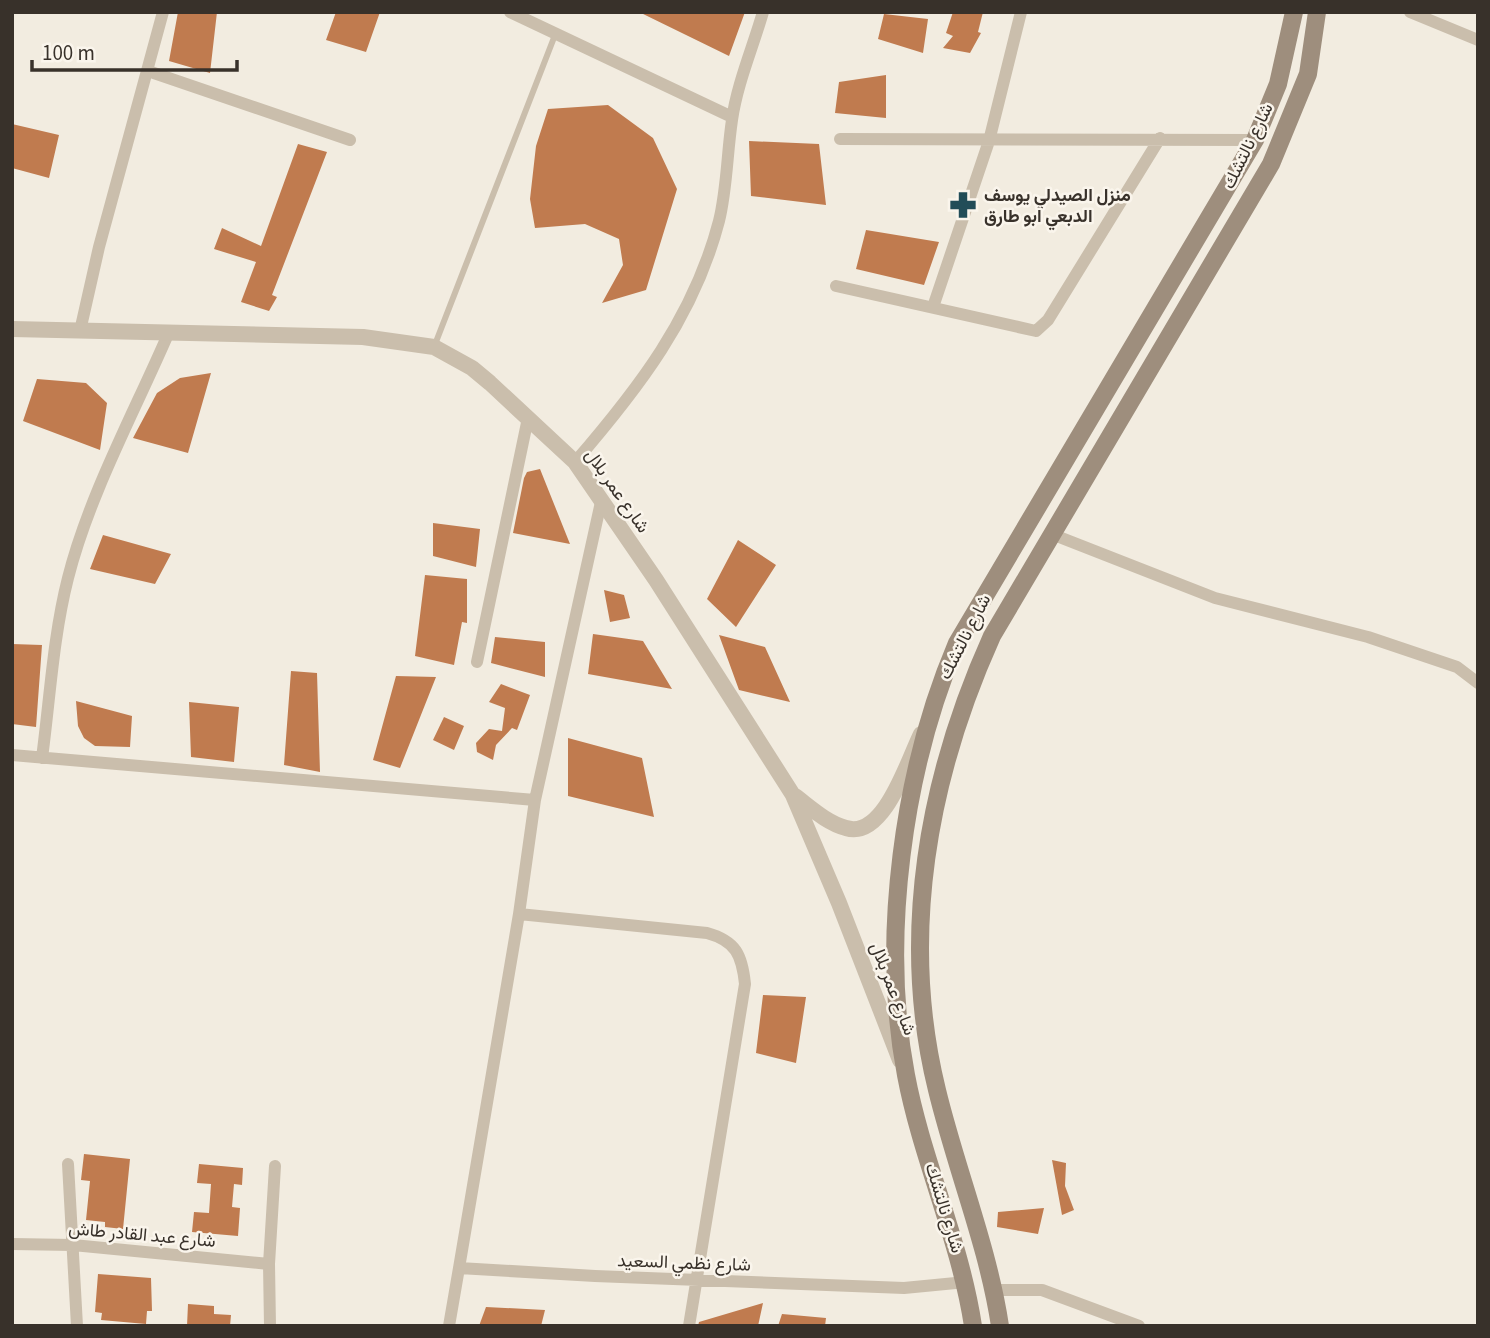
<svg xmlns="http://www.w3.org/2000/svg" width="1490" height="1338" font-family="'Source Sans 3',Vazirmatn,sans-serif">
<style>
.building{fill:#c07b4f}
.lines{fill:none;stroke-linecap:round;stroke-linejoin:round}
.service{stroke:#cabeac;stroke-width:6}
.minor{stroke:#cabeac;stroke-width:12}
.tertiary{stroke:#cabeac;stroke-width:16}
.secondary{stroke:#9e8e7d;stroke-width:18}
.labels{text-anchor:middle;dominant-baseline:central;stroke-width:5;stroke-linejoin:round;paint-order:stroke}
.street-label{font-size:18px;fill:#38312a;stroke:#faf5ec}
.poi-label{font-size:18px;font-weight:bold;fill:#38312a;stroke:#faf5ec;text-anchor:start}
</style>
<rect width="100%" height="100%" fill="#f2ece0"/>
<path class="building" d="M 178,12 L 217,12 L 210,73 L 169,61 Z
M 336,12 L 380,12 L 366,52 L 326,40 Z
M 639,12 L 745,12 L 729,56 Z
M 953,12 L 983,12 L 978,32 L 981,33 L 970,53 L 943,48 L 953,36 L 946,33 Z
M 884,14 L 928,19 L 923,53 L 878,39 Z
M 886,75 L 886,118 L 835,113 L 839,82 Z
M 608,105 L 653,138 L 677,189 L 646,290 L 602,303 L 623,265 L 619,239 L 585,224 L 535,228 L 530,199 L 536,146 L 548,109 Z
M 12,124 L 59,135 L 49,178 L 12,168 Z
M 749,141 L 819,144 L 826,205 L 751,196 Z
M 298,144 L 327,152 L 272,295 L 277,297 L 269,311 L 241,302 L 256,262 L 214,249 L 222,228 L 261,246 Z
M 866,230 L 939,242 L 924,285 L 856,269 Z
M 211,373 L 188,453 L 133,438 L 157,393 L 180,378 Z
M 37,379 L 86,383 L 107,403 L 100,450 L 23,421 Z
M 540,469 L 570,544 L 513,533 L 524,478 L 527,472 Z
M 433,523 L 480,529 L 476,567 L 433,556 Z
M 103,535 L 171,554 L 155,584 L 90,569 Z
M 738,540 L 776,565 L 736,627 L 707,599 Z
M 425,575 L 467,579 L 467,623 L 462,622 L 454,665 L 415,656 Z
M 604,590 L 624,595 L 630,618 L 610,622 Z
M 593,634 L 643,641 L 672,689 L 588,674 Z
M 719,635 L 765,647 L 790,702 L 739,690 Z
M 495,637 L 545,642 L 545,677 L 491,663 Z
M 12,644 L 42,645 L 36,727 L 12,724 Z
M 291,671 L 317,673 L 320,772 L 284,765 Z
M 396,676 L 436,677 L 400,768 L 373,760 Z
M 501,684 L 530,695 L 517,730 L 512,728 L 496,745 L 493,760 L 477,752 L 476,743 L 489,729 L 502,731 L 505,708 L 489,702 Z
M 76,701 L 132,716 L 130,747 L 95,746 L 84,738 L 78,726 Z
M 189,702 L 239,707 L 234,762 L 191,757 Z
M 444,717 L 464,726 L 454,750 L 433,740 Z
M 568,738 L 642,758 L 654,817 L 568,796 Z
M 763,995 L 806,997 L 796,1063 L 756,1053 Z
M 84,1154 L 130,1159 L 123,1229 L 105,1227 L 105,1222 L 86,1220 L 90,1181 L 81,1180 Z
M 1052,1160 L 1066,1163 L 1065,1186 L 1074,1210 L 1062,1215 Z
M 199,1164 L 243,1168 L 242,1185 L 234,1184 L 232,1207 L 240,1208 L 238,1236 L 192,1232 L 194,1212 L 209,1213 L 211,1184 L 197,1183 Z
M 1044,1208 L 1038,1234 L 997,1227 L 998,1212 Z
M 98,1274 L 151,1278 L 152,1311 L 147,1311 L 146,1324 L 101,1320 L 102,1313 L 95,1312 Z
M 763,1303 L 758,1326 L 698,1326 L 699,1322 Z
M 188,1304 L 214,1306 L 214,1314 L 231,1315 L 230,1326 L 187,1326 Z
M 486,1307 L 545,1310 L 541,1326 L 479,1326 Z
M 782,1314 L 826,1318 L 825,1326 L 778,1326 Z"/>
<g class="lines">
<path class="service" d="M 434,347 L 555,35"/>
<path class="minor" d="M 510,12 L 732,117
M 1410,12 L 1478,40
M 148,71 L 350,140
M 840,139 L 1255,140
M 836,286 L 1036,331 L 1048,320 L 1160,138
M 933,307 L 989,141 L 1021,12
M 80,331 L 99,247 L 163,12
M 575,462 C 638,389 694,317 719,221 C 727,189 727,153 732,120 C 737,84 753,47 763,12
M 1054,535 L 1215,598 L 1368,637 L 1457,667 L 1478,683
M 477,662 L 528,418
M 12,755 L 535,800 L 601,502
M 42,758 C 50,698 53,637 68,578 C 89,495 135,411 169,332
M 535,800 L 519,914 L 707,933 C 736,941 742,955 745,984 L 689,1326
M 68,1164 L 77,1326
M 12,1244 L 73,1245 L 269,1264
M 459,1268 L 519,914
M 994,1290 L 1042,1290 L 1139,1326
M 270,1326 L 269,1264 L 275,1166
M 449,1326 L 459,1268 L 595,1276 L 904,1288 L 966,1282"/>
<path class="tertiary" d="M 12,329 L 363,337 L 434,347 L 472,368 L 490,383 L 575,462 L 656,580 L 793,795 L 839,903 L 900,1060
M 795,796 C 811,808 827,823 846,828 C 884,840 908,760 921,734"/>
<path class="secondary" d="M 973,1326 C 960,1240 922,1160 906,1075 C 880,939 903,770 957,643 L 1255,140 L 1278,84 L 1294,12
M 1000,1326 C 988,1246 956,1169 937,1090 C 899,936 928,778 992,636 L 1271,164 L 1308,74 L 1317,12"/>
</g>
<defs>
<symbol id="pharmacy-bare" viewBox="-9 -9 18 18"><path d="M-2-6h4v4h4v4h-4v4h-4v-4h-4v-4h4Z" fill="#224d58" stroke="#faf5ec" stroke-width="2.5" paint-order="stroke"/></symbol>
</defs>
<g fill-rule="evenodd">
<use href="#pharmacy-bare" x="944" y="186" width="38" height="38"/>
</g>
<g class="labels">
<g class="street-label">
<text transform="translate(1248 146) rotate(-64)">شارع نالتشك</text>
<text transform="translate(617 491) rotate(55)">شارع عمر بلال</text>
<text transform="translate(965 637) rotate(-63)">شارع نالتشك</text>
<text transform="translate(893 989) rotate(69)">شارع عمر بلال</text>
<text transform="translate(944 1208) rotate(73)">شارع نالتشك</text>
<text transform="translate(142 1235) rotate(5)">شارع عبد القادر طاش</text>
<text transform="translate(684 1263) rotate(2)">شارع نظمي السعيد</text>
</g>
<g class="poi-label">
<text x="984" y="195">منزل الصيدلي يوسف<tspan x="984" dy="21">الدبعي ابو طارق</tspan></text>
</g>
</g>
<rect width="1490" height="1338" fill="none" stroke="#38312a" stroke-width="28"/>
<path d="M32 60v10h205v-10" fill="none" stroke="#38312a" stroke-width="3.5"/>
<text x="42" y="60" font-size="21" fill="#38312a" stroke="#faf5ec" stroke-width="5" paint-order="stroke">100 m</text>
</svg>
